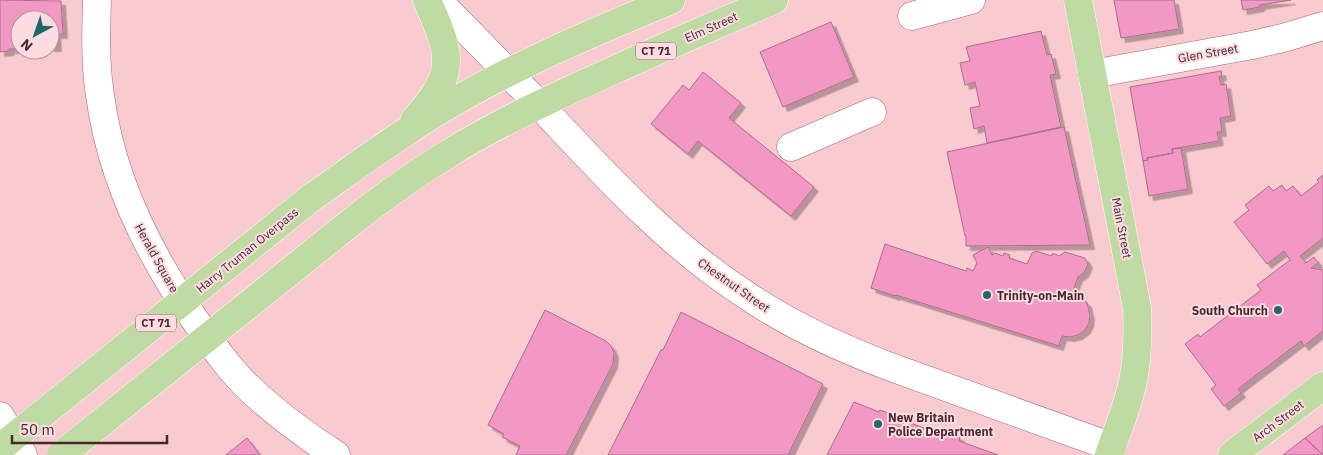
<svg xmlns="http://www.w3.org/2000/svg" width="1323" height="455" font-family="'IBM Plex Sans',sans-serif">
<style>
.building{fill:#f398c4;stroke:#ab6d8b;filter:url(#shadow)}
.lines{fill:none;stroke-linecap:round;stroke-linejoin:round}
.minor-casing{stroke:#a96570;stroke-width:29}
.major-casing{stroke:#fff;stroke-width:29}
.minor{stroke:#fff;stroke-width:28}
.major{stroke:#bfdaa3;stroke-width:28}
.major-bridge-casing{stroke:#fff;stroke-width:29;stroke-linecap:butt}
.major-bridge{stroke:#bfdaa3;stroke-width:28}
.poi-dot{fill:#1e6965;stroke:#fcdce0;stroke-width:2}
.labels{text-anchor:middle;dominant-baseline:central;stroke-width:4;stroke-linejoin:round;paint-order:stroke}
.shield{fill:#fcdce0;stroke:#7d5f63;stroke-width:1}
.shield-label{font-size:11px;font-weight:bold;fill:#46292d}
.street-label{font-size:12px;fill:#46292d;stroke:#fcdce0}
.poi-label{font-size:12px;font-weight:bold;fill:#46292d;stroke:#fcdce0;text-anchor:start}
</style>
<defs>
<filter id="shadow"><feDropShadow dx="4.5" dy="4.5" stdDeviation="0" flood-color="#0004"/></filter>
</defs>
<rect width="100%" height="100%" fill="#f9cad0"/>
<path class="building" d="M 0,0 L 61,1 L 63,34 L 56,34 L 57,47 L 50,47 L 50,20 L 20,20 L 20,49 L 9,49 L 10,51 L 0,52 Z
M 1114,0 L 1174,0 L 1179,29 L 1121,38 Z
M 1241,0 L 1291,0 L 1260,5 L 1260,7 L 1243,10 Z
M 831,22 L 854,77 L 783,107 L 760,52 Z
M 1041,31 L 1047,55 L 1051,54 L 1056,74 L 1050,75 L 1061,127 L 987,143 L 984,126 L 974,129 L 970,108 L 980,106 L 975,82 L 965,85 L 960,63 L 970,61 L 966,47 Z
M 1221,71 L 1222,76 L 1219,77 L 1221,85 L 1226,84 L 1231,116 L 1220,118 L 1222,132 L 1217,132 L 1219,141 L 1172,149 L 1173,153 L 1147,158 L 1148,160 L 1143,161 L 1130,87 Z
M 703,72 L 741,103 L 729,118 L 814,187 L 791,216 L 698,141 L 688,154 L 651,124 L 683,85 L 689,90 Z
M 1064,127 L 1090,245 L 966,246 L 966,236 L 965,236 L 947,152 Z
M 1181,148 L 1188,189 L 1149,196 L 1143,161 L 1148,160 L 1147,158 L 1173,153 L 1172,149 Z
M 1323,175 L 1323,238 L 1300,256 L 1306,263 L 1314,257 L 1318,263 L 1311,268 L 1323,270 L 1323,331 L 1304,346 L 1301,341 L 1238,389 L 1241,393 L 1224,406 L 1211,389 L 1216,385 L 1185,344 L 1198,334 L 1200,337 L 1261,290 L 1257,285 L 1290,260 L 1284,251 L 1267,264 L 1234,222 L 1249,210 L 1245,205 L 1269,186 L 1273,191 L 1282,185 L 1286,191 L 1293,186 L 1301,196 L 1319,182 L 1317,180 Z
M 885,244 L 966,271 L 967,268 L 973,271 L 977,263 L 973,255 L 988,247 L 992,255 L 995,253 L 1003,256 L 1004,253 L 1010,255 L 1009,258 L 1027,264 L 1032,253 L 1036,251 L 1051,256 L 1052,254 L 1055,254 L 1059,256 L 1065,252 L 1085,258 L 1088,264 L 1084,273 L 1078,277 L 1072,293 L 1081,297 L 1087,303 L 1090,315 L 1089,323 L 1085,330 L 1078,335 L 1070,337 L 1062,336 L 1059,346 L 896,295 L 895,296 L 871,288 Z
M 545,310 L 606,341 L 611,346 L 614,353 L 613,364 L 566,455 L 516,455 L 520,446 L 502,437 L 504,434 L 488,425 Z
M 681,312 L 823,384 L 788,455 L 608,455 L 661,350 L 663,350 Z
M 854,402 L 879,412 L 880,410 L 891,414 L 891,416 L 946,436 L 948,432 L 960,437 L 959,441 L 998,455 L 827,455 Z
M 1323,425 L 1323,455 L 1305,438 Z
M 247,438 L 260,455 L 226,455 Z
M 1305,438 L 1323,455 L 1283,455 Z"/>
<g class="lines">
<defs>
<path id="minor" d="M 97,0 C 96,31 95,64 100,95 C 111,179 148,254 197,323 C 213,346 229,369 249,388 C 276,414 305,435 336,455
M 437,0 C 479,42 520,85 561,128 C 618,189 675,249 746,295 C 790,325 838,347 888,366 L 1112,447
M 912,16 L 971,0
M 1092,74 L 1252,45 L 1283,38 L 1323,26
M 791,147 L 872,112
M 0,416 L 23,455"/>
<path id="major" d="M 1078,0 L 1137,308 C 1138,332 1138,357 1133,381 C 1128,406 1117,431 1109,455
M 414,121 C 425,107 439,92 444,75 C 452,50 436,23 427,0
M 311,198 C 361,163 410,126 464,96 C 530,59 601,29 671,0
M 339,232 C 372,205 406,180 443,157 C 500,121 563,93 625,65 C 674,43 724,21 774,0
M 1232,455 L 1323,386"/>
</defs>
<use href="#minor" class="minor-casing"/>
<use href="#major" class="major-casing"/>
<use href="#minor" class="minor"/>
<use href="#major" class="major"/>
<defs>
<path id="major-bridge" d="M 0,448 L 311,198
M 61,455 L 339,232"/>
</defs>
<use href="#major-bridge" class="major-bridge-casing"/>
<use href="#major-bridge" class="major-bridge"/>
</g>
<g class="poi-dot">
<circle cx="987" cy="295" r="5"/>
<circle cx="1278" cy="310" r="5"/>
<circle cx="878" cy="424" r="5"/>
</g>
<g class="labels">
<g class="shield">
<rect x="636" y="42.5" width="40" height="17" rx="4"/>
<rect x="136" y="314.5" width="40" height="17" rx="4"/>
</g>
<g class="shield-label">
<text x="656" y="51">CT 71</text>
<text x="156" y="323">CT 71</text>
</g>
<g class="street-label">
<text transform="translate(711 27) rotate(-24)">Elm Street</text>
<text transform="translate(1208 53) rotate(-10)">Glen Street</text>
<text transform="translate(1122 228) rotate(79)">Main Street</text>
<text transform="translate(247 250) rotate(-39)">Harry Truman Overpass</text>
<text transform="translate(157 258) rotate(61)">Herald Square</text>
<text transform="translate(734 285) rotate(35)">Chestnut Street</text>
<text transform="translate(1278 421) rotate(-37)">Arch Street</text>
</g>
<g class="poi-label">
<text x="997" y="295">Trinity-on-Main</text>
<text x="1268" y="310" text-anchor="end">South Church</text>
<text x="888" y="417">New Britain<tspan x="888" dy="14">Police Department</tspan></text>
</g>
</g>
<g transform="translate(35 35) rotate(220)"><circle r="24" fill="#fcdce0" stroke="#b39498"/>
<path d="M0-4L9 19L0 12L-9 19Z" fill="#1e6965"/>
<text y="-8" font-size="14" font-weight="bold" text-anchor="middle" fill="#46292d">N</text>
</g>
<path d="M12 435v8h155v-8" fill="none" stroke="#46292d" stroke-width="2.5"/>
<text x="20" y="435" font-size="15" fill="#46292d" stroke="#fcdce0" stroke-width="4" paint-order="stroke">50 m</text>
</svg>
